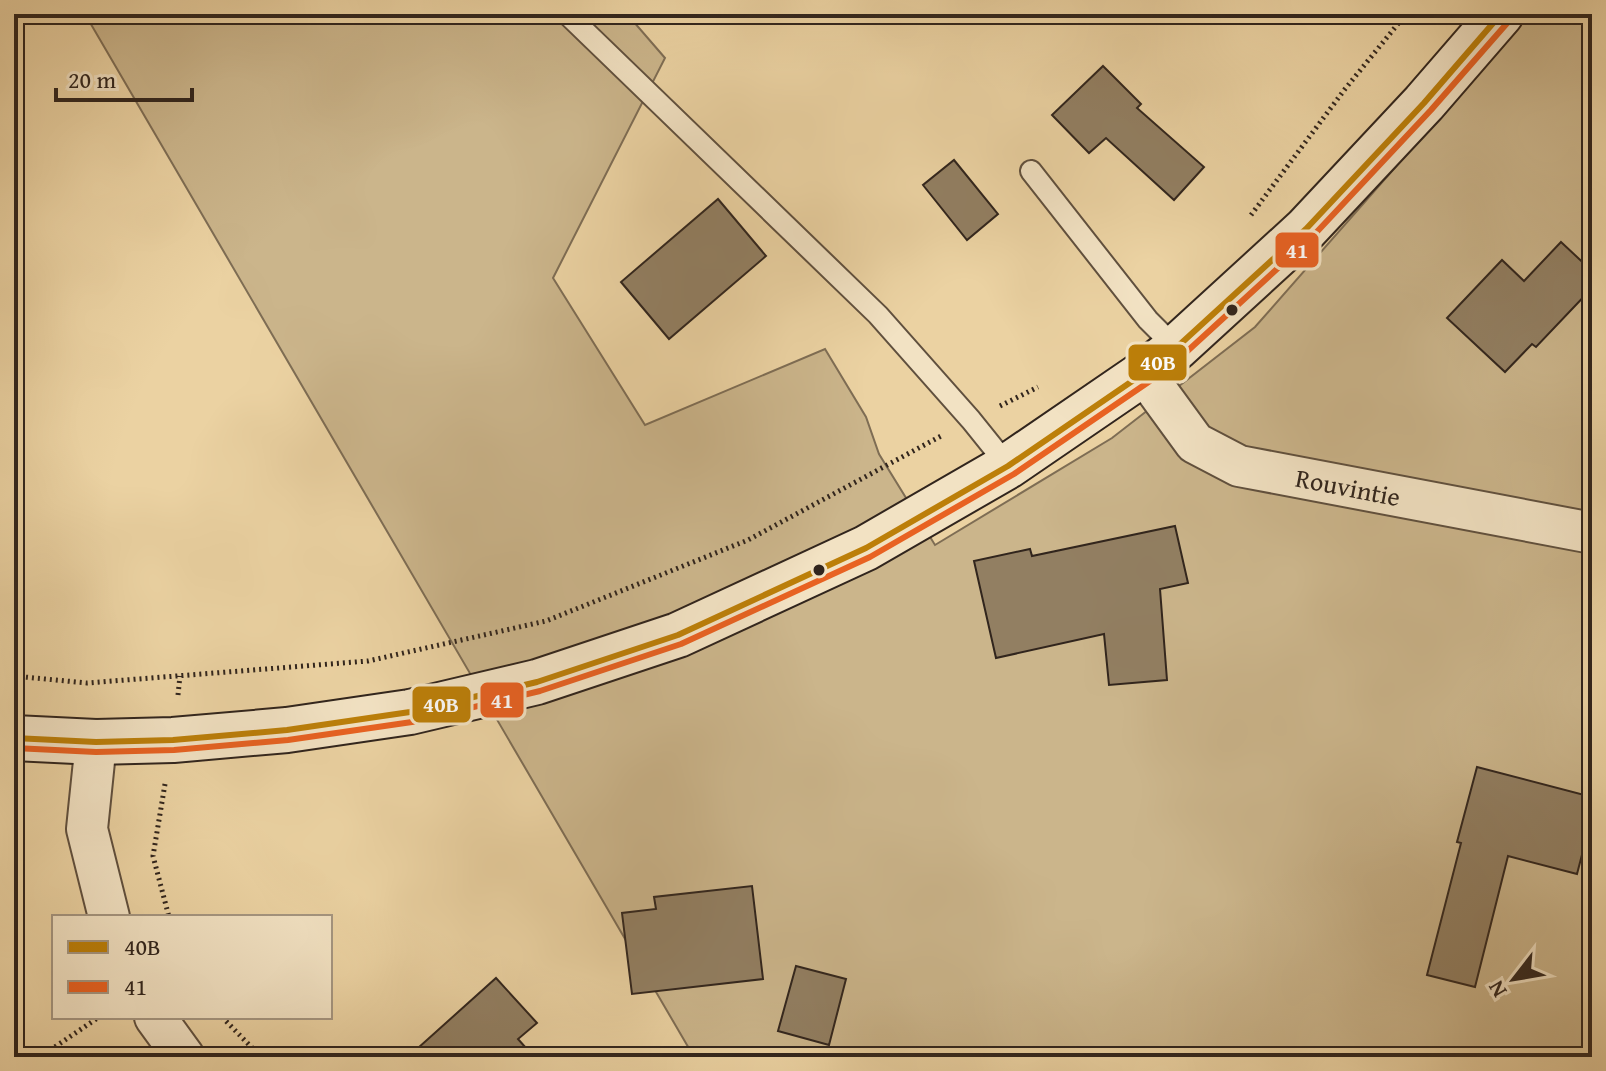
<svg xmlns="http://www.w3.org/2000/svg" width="1606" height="1071" font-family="'Gentium Book Plus',serif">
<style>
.green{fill:#cbb58b;stroke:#7e6d54;stroke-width:2}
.building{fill:#927f62;stroke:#31251d;stroke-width:2}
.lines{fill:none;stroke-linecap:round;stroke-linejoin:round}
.lane-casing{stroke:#60503e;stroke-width:24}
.street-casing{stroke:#60503e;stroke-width:44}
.secondary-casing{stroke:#31251d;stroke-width:48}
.path{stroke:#31251d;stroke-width:5;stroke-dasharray:2 4;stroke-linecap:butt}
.lane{stroke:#f2e2c3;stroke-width:20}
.street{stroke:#f2e2c3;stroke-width:40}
.secondary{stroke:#f2e2c3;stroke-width:44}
.bus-1-casing{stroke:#f2e2c3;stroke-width:12}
.bus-2-casing{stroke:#f2e2c3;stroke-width:12}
.bus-1{stroke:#bc7f09;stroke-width:6}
.bus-2{stroke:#e86222;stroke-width:6}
.bus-dot{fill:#31251d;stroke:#f2e2c3;stroke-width:3}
.labels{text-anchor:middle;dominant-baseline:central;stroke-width:7;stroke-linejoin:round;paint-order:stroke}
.street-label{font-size:26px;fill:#31251d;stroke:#f2e2c3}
.line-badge{stroke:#f2e2c3;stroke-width:3}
.badge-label{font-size:22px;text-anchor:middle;font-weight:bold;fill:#fff}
</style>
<rect width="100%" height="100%" fill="#ebd2a2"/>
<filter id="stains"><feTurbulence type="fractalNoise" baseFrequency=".0025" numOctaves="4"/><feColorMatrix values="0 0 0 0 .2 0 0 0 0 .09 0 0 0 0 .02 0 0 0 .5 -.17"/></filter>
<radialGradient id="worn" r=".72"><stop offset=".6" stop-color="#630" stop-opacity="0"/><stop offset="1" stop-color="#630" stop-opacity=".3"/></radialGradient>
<path class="green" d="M 85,14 L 627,14 L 665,58 L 553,278 L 645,425 L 825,349 L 866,417 L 879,454 L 935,545 L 1112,438 L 1255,327 L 1530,14 L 1592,14 L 1592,1057 L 694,1057 Z"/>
<path class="building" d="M 1103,66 L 1141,104 L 1137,108 L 1204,167 L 1174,200 L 1106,138 L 1089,153 L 1052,115 Z
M 954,160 L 998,214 L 967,240 L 923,185 Z
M 718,199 L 766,256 L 669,339 L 621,282 Z
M 1561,242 L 1592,271 L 1592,288 L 1536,347 L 1532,344 L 1505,372 L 1447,318 L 1502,260 L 1524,281 Z
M 1175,526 L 1188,583 L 1160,589 L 1167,680 L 1109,685 L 1104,634 L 996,658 L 974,561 L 1030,549 L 1032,556 Z
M 1477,767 L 1592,797 L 1592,816 L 1577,874 L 1508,856 L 1475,987 L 1427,975 L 1461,843 L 1457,842 Z
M 752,886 L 763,979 L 632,994 L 622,913 L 656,909 L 654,897 Z
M 796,966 L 846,979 L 829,1045 L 778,1031 Z
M 496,978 L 537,1023 L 518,1039 L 534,1057 L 408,1057 Z"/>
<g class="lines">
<defs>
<path id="lane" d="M 567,14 L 878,315 L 971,420 L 1008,466
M 1031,171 L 1148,320 L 1176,348"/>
<path id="street" d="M 1144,373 L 1195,443 L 1239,466 L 1592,533
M 96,742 L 87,829 L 109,917
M 155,1017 L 184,1057"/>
<path id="secondary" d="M 14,738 L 96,742 L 173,740 L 287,730 L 410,712 L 537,682 L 678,635 L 866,548 L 1008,466 L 1144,373 L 1176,348 L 1306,229 L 1424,103 L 1501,14"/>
</defs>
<use href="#lane" class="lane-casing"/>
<use href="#street" class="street-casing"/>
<use href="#secondary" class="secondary-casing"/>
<path class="path" d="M 1251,215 L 1345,89 L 1406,14
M 1000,406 L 1038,387
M 14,676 L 87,683 L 368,661 L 546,621 L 748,540 L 941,436
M 178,695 L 180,676
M 165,784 L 153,856 L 169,917
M 222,1017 L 261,1057
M 40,1057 L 99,1017"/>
<use href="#lane" class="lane"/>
<use href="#street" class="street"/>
<use href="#secondary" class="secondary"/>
<defs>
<path id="bus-1" d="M 14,738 L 96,742 L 173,740 L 287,730 L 410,712 L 537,682 L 678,635 L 866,548 L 1008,466 L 1144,373 L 1176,348 L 1306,229 L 1424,103 L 1501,14"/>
<path id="bus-2" d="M 14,748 L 96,752 L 174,750 L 288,740 L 412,722 L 540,691 L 681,644 L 870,557 L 1014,474 L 1150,381 L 1182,356 L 1313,236 L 1431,110 L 1509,21"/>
</defs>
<use href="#bus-1" class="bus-1-casing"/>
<use href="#bus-2" class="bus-2-casing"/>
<use href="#bus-1" class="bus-1"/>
<use href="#bus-2" class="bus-2"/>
</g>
<g class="bus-dot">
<circle cx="1232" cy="310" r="7"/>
<circle cx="819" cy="570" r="7"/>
</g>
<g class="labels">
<g class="street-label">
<text transform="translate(1348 487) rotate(11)">Rouvintie</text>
</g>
</g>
<g class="line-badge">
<rect x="1274" y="231" width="46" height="38" rx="8" fill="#e86222"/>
<rect x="1127" y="343" width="61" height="39" rx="8" fill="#bc7f09"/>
<rect x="479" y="681" width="46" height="38" rx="8" fill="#e86222"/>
<rect x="411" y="685" width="61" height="39" rx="8" fill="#bc7f09"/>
</g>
<g class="badge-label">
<text x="1297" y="258">41</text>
<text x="1158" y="370">40B</text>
<text x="502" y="708">41</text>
<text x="441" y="712">40B</text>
</g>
<rect width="1606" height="1071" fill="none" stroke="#ebd2a2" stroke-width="48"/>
<rect x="16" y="16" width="1574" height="1039" fill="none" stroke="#31251d" stroke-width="4"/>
<rect x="24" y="24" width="1558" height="1023" fill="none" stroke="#31251d" stroke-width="2"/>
<rect x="52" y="915" width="280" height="104" fill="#f2e2c3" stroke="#a59681" stroke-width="2"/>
<rect x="68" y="941" width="40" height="12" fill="#bc7f09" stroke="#a59681" stroke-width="2"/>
<text x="124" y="955" font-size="24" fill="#31251d">40B</text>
<rect x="68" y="981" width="40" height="12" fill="#e86222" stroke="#a59681" stroke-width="2"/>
<text x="124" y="995" font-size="24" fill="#31251d">41</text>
<g transform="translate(1514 979) rotate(239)" stroke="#f2e2c3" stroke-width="6" paint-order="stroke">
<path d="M0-6L14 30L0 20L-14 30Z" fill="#31251d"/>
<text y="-12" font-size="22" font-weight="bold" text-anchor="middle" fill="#31251d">N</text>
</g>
<path d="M56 88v12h136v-12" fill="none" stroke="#31251d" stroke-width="4"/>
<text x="68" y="88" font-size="24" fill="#31251d" stroke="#f2e2c3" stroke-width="6" paint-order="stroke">20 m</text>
<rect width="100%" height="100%" filter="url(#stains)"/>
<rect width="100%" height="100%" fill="url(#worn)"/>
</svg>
